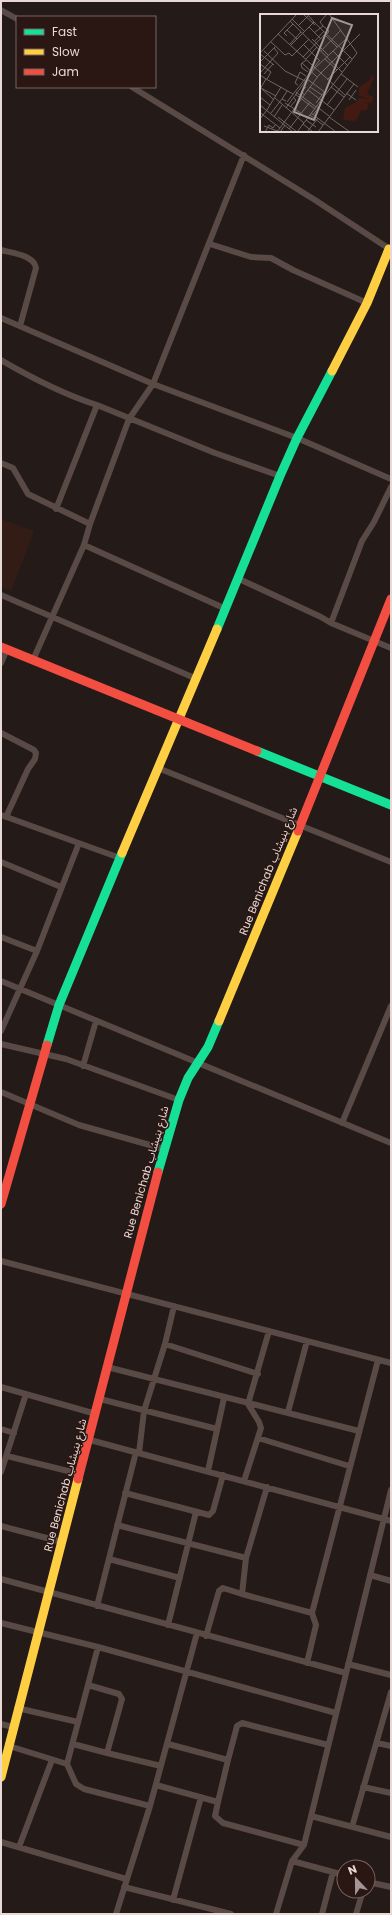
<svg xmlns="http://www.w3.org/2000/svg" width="392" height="1915" font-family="Poppins,'Noto Sans Arabic',sans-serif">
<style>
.built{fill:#341c16}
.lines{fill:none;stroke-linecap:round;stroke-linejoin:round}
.street{stroke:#594a46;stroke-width:6}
.fast{stroke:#16e098;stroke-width:9}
.slow{stroke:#ffcf43;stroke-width:9}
.jam{stroke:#f24e42;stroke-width:9}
.labels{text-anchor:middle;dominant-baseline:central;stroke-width:3;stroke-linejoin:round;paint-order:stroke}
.street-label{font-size:11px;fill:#e8d9d6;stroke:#2a1612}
.inset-road{fill:none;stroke:#726664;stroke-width:1}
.view{fill:#a39694;fill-opacity:0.15;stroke:#a39694;stroke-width:2}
.inset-edge{fill:none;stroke:#e8d9d6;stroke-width:2}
</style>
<rect width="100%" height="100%" fill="#241a18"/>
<path class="built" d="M 1,519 L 34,531 L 11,591 L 1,587 Z"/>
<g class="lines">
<path class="street" d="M 1,10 L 17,19
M 132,87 L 315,200 L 391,250
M 210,244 L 251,257 L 271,258 L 293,270 L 367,303
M 1,250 C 12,253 34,255 36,268 L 20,326
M 1,318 L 153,384 L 297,438 L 391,479
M 1,360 C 32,378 63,394 97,405 L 215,453 L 280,476
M 1,463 L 13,468 L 28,494 L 90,524
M 56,509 L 97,405
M 84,545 L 226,609
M 237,578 L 321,617 L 331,623 L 391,648
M 1,595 L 197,679
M 331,623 L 362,541 L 374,522 L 391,487
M 33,660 L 84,545 L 90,524 L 129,419 L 153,384 L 244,155
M 1,663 L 7,649
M 1,733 L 34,750 L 36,753 L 35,759 L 28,769 L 6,817
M 158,768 L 391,862
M 1,815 L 120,858
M 1,862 L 61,887
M 1,937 L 37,951
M 1,981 L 391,1143
M 1,1031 L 37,951 L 79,843
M 1,1044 L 66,1059 L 179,1100
M 83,1066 L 96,1021
M 1,1092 L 79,1125 L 164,1149
M 342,1123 L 391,1006
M 1,1261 L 391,1363
M 165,1344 L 258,1374
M 107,1367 L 359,1431
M 1,1387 L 96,1414
M 100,1399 L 217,1429
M 288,1412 L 307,1341
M 1,1429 L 14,1433
M 258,1438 L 349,1466
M 90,1440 L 391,1521
M 139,1453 L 144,1411 L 165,1344 L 174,1306
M 7,1456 L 80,1474
M 208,1471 L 224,1398
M 1,1472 L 26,1394
M 244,1481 L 261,1428 L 259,1422 L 248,1404 L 269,1331
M 267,1487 L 246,1558 L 242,1594 L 312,1613 L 316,1625 L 307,1663
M 125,1493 L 209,1515 L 213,1511 L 223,1475
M 117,1525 L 246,1558
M 1,1526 L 62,1542
M 109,1559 L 180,1578
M 370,1575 L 391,1581
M 1,1579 L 346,1673
M 97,1606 L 136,1452
M 312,1613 L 378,1360
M 1,1623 L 98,1647 L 336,1713
M 168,1625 L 196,1512
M 206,1636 L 219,1591 L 223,1588 L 242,1594
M 348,1664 L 391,1675
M 88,1685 L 119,1694 L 122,1699 L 107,1753 L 161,1766
M 17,1708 L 78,1722
M 1,1724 L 13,1727
M 377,1743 L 391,1746
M 73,1744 L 107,1753
M 168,1744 L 228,1760 L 218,1802
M 9,1746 L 67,1764 L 76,1784 L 84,1789 L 150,1806
M 228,1760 L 237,1726 L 242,1723 L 328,1745
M 67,1764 L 98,1647
M 156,1785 L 218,1802 L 215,1816 L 223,1823 L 304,1845
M 363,1787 L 391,1793
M 311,1816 L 391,1837
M 352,1827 L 391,1692
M 1,1842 L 126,1879
M 19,1847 L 52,1760
M 292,1861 L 344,1875
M 368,1882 L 391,1887
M 124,1887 L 231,1914
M 173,1900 L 201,1797
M 116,1914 L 150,1806 L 197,1633
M 276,1914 L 292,1861 L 304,1845 L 391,1490
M 322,1914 L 333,1872
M 356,1914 L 363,1891"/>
<path class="fast" d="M 217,629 L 280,476 L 297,438 L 332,371
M 257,751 L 391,805
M 47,1045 L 59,1005 L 122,853
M 158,1172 L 179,1100 L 188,1078 L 208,1047 L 219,1021"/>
<path class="slow" d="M 332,371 L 367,303 L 389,249
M 122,853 L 217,629
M 219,1021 L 298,831
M 1,1777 L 78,1479"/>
<path class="jam" d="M 1,647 L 257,751
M 298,831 L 391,599
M 1,1204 L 47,1045
M 78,1479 L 158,1172"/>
</g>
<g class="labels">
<g class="street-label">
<text transform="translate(268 871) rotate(-68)">Rue Benichab شارع بنيشاب</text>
<text transform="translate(146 1172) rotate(-74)">Rue Benichab شارع بنيشاب</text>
<text transform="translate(65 1485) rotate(-75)">Rue Benichab شارع بنيشاب</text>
</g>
</g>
<g transform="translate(260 14)">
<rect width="118" height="118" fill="#241a18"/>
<path d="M 111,62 L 114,63 L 107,80 L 114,83 L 111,90 L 106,88 L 109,91 L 106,97 L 101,96 L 96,107 L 83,106 L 85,94 L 95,89 L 99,84 L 110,85 L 99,82 L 99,73 L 110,66 Z" fill="#421a11"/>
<path class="inset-road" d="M 43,0 L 55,11M 32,5 L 45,18M 30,7 L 82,58M 54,8 L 92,45M 38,12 L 48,2M 63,12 L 60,8 L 67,0M 49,13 L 61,25M 27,16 L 37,25M 54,19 L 63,12 L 69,17 L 67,20M 18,20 L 85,81M 65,21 L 77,33M 27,22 L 24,19 L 33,10M 52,25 L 68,41M 11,28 L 25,41 L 29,39 L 32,42 L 49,25M 54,28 L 64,17M 30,30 L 41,18M 31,31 L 54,8 L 47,0M 44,31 L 60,47M 4,37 L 25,57 L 45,67M 61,37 L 81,16M 73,37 L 87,51M 0,39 L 37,0M 0,40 L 14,51M 43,43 L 66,19M 46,45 L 57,33M 65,45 L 77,56M 46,46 L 41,50 L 42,54 L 48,58M 0,48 L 15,33M 42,49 L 57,63M 0,50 L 11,58 L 7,65M 0,59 L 18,39 L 14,34M 4,60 L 13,50M 81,60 L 98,73M 0,61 L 6,65 L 0,75M 6,65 L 33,80M 47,65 L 66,79M 67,66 L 90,43M 38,71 L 35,69 L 40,58 L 46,62M 50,73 L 62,81M 71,73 L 84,83M 1,74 L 16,82M 2,75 L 14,86M 48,76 L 74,96M 36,78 L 56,93M 86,79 L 96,86M 35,80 L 55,95M 45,81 L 41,78 L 46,73M 0,83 L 10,91M 15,84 L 44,109M 89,86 L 96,76M 26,87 L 22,85 L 27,77M 27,88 L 59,47M 25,89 L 41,99M 56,89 L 64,78M 0,91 L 33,118M 67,91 L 87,65M 56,92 L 69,102M 30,93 L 36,86 L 33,83M 26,94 L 55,54 L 87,24M 0,98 L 3,101 L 7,96 L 21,73M 11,99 L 22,85M 51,99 L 76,118M 50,101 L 63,111M 53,101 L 61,90 L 59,88M 14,103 L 22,91M 18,103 L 37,118M 69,103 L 90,118M 0,105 L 3,101 L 20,114M 46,106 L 56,113M 43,110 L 53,118M 4,112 L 20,118 L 25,111M 29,115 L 50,88M 5,118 L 9,111 L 13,114 L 15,111M 17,118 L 59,61 L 100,20M 37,118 L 97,39 L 69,0M 47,118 L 58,104M 58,118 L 94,70"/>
<path class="view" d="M 72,4 L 92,11 L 54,106 L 34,98 Z"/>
<rect width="118" height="118" class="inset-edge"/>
</g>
<rect width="392" height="1915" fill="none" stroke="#e8d9d6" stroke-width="4"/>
<rect x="16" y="16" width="140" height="72" fill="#2a1612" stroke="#766460"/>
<rect x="24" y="29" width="20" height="6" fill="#16e098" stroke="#766460"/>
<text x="52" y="36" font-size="12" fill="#e8d9d6">Fast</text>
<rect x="24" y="49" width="20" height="6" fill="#ffcf43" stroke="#766460"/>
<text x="52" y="56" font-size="12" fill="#e8d9d6">Slow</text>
<rect x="24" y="69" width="20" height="6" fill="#f24e42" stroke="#766460"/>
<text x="52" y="76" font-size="12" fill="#e8d9d6">Jam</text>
<g transform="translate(356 1879) rotate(338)"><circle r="19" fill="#2a1612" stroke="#766460"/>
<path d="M0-3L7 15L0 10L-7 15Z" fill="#a39694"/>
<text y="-6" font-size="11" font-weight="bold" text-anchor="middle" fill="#e8d9d6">N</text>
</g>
</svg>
